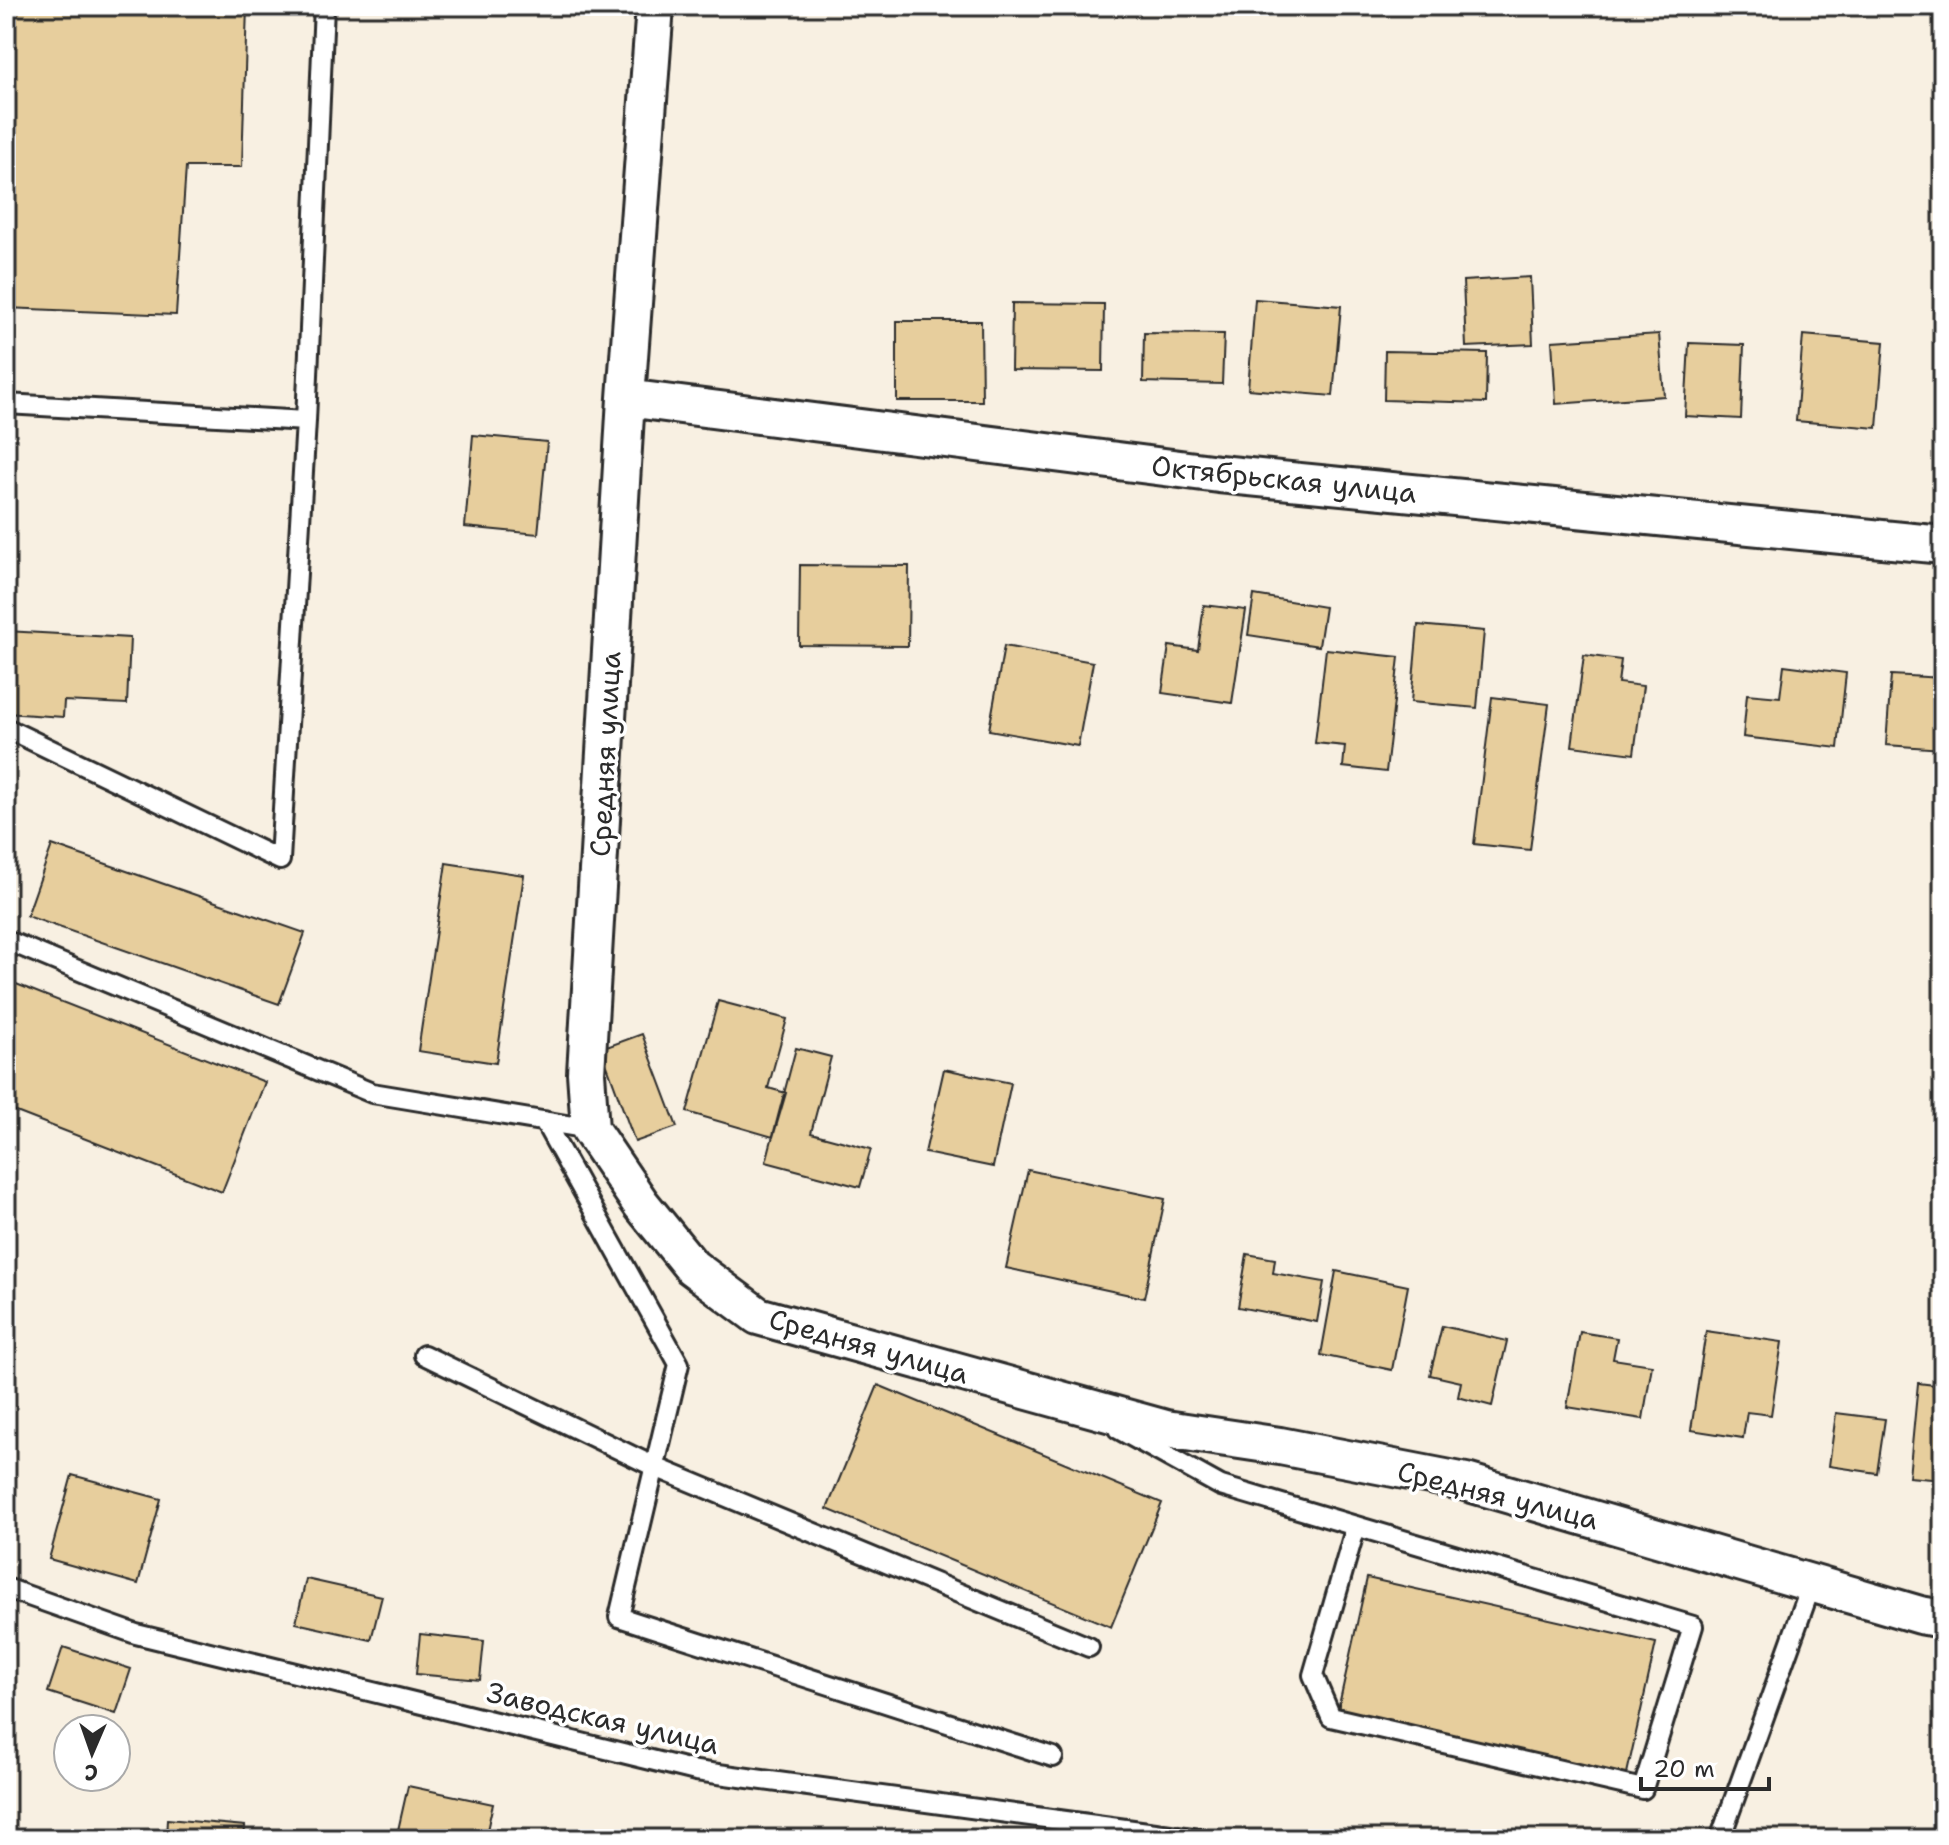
<svg xmlns="http://www.w3.org/2000/svg" width="1949" height="1845" font-family="'Shantell Sans',sans-serif">
<style>
.building{fill:#e7ce9d;stroke:#2b2b2b;stroke-width:2}
.lines{fill:none;stroke-linecap:round;stroke-linejoin:round}
.lane-casing{stroke:#2b2b2b;stroke-width:24}
.street-casing{stroke:#2b2b2b;stroke-width:42}
.lane{stroke:#fff;stroke-width:18}
.street{stroke:#fff;stroke-width:36}
.labels{text-anchor:middle;dominant-baseline:central;stroke-width:7;stroke-linejoin:round;paint-order:stroke}
.street-label{font-size:28px;fill:#2b2b2b;stroke:#fff}
</style>
<rect width="100%" height="100%" fill="#f8f0e2"/>
<filter id="ink" filterUnits="userSpaceOnUse"><feTurbulence type="fractalNoise" baseFrequency=".0125" numOctaves="2"/><feDisplacementMap in="SourceGraphic" scale="16" xChannelSelector="R" yChannelSelector="G"/><feConvolveMatrix kernelMatrix="1 2 1 2 8 2 1 2 1" color-interpolation-filters="sRGB"/></filter>
<g filter="url(#ink)">
<path class="building" d="M 6,6 L 247,6 L 242,167 L 186,167 L 176,315 L 6,308 Z
M 1530,277 L 1533,344 L 1466,347 L 1463,281 Z
M 1255,299 L 1341,306 L 1333,396 L 1248,389 Z
M 1012,303 L 1104,304 L 1103,371 L 1011,370 Z
M 897,321 L 981,321 L 982,401 L 897,401 Z
M 1144,333 L 1224,334 L 1222,384 L 1143,382 Z
M 1659,334 L 1664,396 L 1556,404 L 1552,341 Z
M 1803,335 L 1884,342 L 1877,428 L 1796,421 Z
M 1689,343 L 1744,345 L 1741,419 L 1685,416 Z
M 1942,348 L 1943,348 L 1943,443 L 1938,443 Z
M 1385,351 L 1487,353 L 1486,403 L 1384,400 Z
M 473,435 L 547,442 L 538,534 L 465,527 Z
M 800,565 L 909,566 L 908,646 L 799,645 Z
M 1254,595 L 1325,607 L 1319,646 L 1248,635 Z
M 1204,605 L 1246,610 L 1232,703 L 1162,693 L 1169,646 L 1198,650 Z
M 1418,625 L 1484,631 L 1477,708 L 1411,702 Z
M 6,631 L 130,638 L 127,704 L 64,701 L 63,717 L 6,713 Z
M 1004,646 L 1093,662 L 1078,746 L 989,730 Z
M 1326,649 L 1399,657 L 1386,772 L 1343,767 L 1345,746 L 1315,743 Z
M 1584,655 L 1621,660 L 1618,683 L 1643,686 L 1634,754 L 1572,746 Z
M 1784,665 L 1846,673 L 1838,748 L 1743,737 L 1747,694 L 1780,697 Z
M 1891,675 L 1943,678 L 1943,749 L 1886,745 Z
M 1492,697 L 1549,704 L 1530,850 L 1474,844 Z
M 52,845 L 305,933 L 279,1004 L 27,916 Z
M 446,863 L 524,875 L 496,1063 L 418,1051 Z
M 6,980 L 265,1082 L 222,1192 L 6,1108 Z
M 718,1001 L 787,1019 L 768,1088 L 786,1093 L 773,1137 L 687,1112 Z
M 642,1034 L 677,1127 L 635,1142 L 601,1049 Z
M 796,1048 L 831,1057 L 811,1133 L 871,1149 L 860,1187 L 766,1162 Z
M 944,1069 L 1011,1083 L 993,1167 L 925,1153 Z
M 1028,1170 L 1165,1199 L 1144,1298 L 1006,1268 Z
M 1247,1254 L 1275,1259 L 1273,1273 L 1324,1282 L 1317,1322 L 1238,1307 Z
M 1336,1271 L 1408,1286 L 1392,1370 L 1321,1355 Z
M 1442,1326 L 1507,1341 L 1492,1406 L 1458,1397 L 1461,1382 L 1430,1375 Z
M 1706,1331 L 1782,1342 L 1771,1415 L 1747,1412 L 1743,1438 L 1691,1430 Z
M 1580,1332 L 1617,1338 L 1613,1359 L 1652,1365 L 1643,1419 L 1567,1407 Z
M 1918,1383 L 1943,1386 L 1943,1480 L 1909,1477 Z
M 878,1385 L 1162,1503 L 1111,1627 L 827,1509 Z
M 1836,1413 L 1885,1419 L 1877,1473 L 1829,1466 Z
M 72,1475 L 161,1499 L 138,1584 L 49,1559 Z
M 1367,1578 L 1656,1643 L 1626,1778 L 1337,1714 Z
M 306,1579 L 382,1596 L 371,1640 L 296,1623 Z
M 420,1634 L 484,1641 L 480,1680 L 416,1674 Z
M 63,1647 L 131,1669 L 116,1714 L 48,1692 Z
M 408,1786 L 493,1804 L 485,1839 L 396,1839 Z
M 167,1819 L 245,1826 L 244,1839 L 166,1839 Z"/>
<g class="lines">
<defs>
<path id="lane" d="M 6,404 L 306,421 L 324,6
M 6,728 L 280,860 L 306,421
M 6,940 L 372,1093 L 590,1129
M 544,1121 L 679,1364 L 619,1617 L 1053,1757
M 424,1355 L 655,1467 L 1089,1647
M 1118,1429 L 1221,1486 L 1693,1626 L 1643,1789 L 1331,1717 L 1313,1675 L 1356,1526
M 6,1588 L 136,1634 L 696,1771 L 1200,1839
M 1720,1839 L 1812,1583"/>
<path id="street" d="M 655,6 L 626,398 L 586,1073 L 590,1129 L 641,1204 L 692,1267 L 758,1316 L 1166,1429 L 1280,1446 L 1466,1482 L 1920,1615 L 1943,1619
M 626,398 L 1219,474 L 1943,545"/>
</defs>
<use href="#lane" class="lane-casing"/>
<use href="#street" class="street-casing"/>
<use href="#lane" class="lane"/>
<use href="#street" class="street"/>
</g>
</g>
<g class="labels">
<g class="street-label">
<text transform="translate(1284 479) rotate(6)">Октябрьская улица</text>
<text transform="translate(605 754) rotate(-87)">Средняя улица</text>
<text transform="translate(869 1346) rotate(16)">Средняя улица</text>
<text transform="translate(1498 1495) rotate(14)">Средняя улица</text>
<text transform="translate(603 1718) rotate(13)">Заводская улица</text>
</g>
</g>
<rect width="1949" height="1845" fill="none" stroke="#fff" stroke-width="32"/>
<rect x="16" y="16" width="1917" height="1813" fill="none" stroke="#2b2b2b" stroke-width="3" filter="url(#ink)"/>
<g transform="translate(92 1753) rotate(182)"><circle r="38" fill="#ffffff" stroke="#aaaaaa" stroke-width="2"/>
<path d="M0-6L14 30L0 20L-14 30Z" fill="#2b2b2b"/>
<text y="-12" font-size="22" font-weight="bold" text-anchor="middle" fill="#2b2b2b">С</text>
</g>
<path d="M1641 1777v12h128v-12" fill="none" stroke="#2b2b2b" stroke-width="4"/>
<text x="1653" y="1777" font-size="24" fill="#2b2b2b" stroke="#ffffff" stroke-width="6" paint-order="stroke">20 m</text>
</svg>
